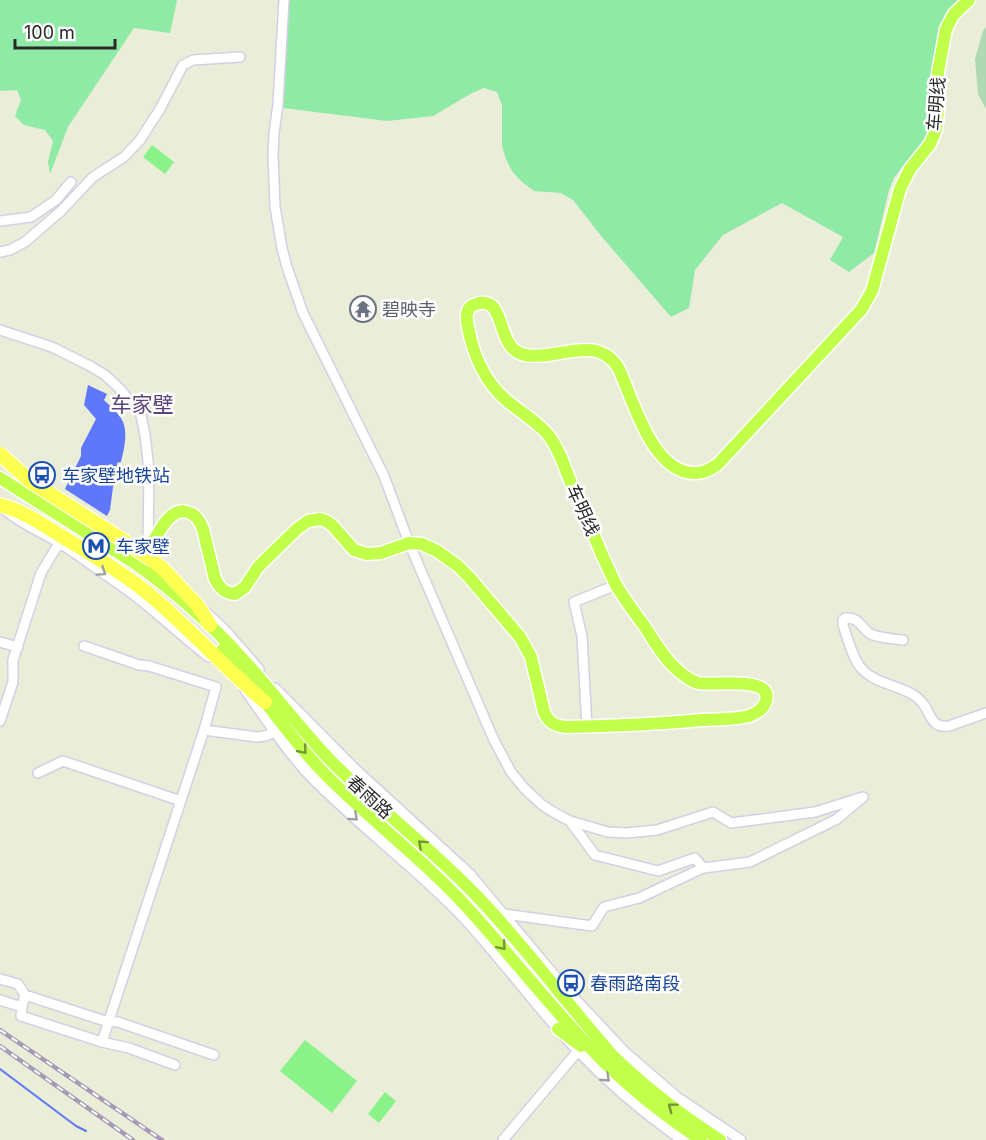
<svg xmlns="http://www.w3.org/2000/svg" width="986" height="1140" font-family="Inter,'Noto Sans SC',sans-serif">
<style>
.green{fill:#8eeaa4}
.cemetery{fill:#aed9b2}
.pitch{fill:#89f389}
.water{fill:#5f77fb}
.lines{fill:none;stroke-linecap:round;stroke-linejoin:round}
.stream{stroke:#5f77fb;stroke-width:2}
.minor-casing{stroke:#d6cee4;stroke-width:12}
.major-casing{stroke:#fff;stroke-width:15}
.highway-casing{stroke:#fff;stroke-width:16}
.minor{stroke:#fff;stroke-width:9}
.major{stroke:#c1ff4b;stroke-width:12}
.highway{stroke:#fdff51;stroke-width:14}
.rail-casing{stroke:#a69bb5;stroke-width:4.5}
.rail{stroke:#fff;stroke-width:2;stroke-dasharray:7;stroke-linecap:butt}
.highway-bridge-casing{stroke:#fff;stroke-width:16;stroke-linecap:butt}
.highway-bridge{stroke:#fdff51;stroke-width:14}
.oneway{stroke:#9f9f9f}
.oneway2{stroke:#75943a}
.labels{text-anchor:middle;dominant-baseline:central;stroke-width:5;stroke-linejoin:round;paint-order:stroke}
.street-label{font-size:18px;fill:#292929;stroke:#fff}
.worship-label{font-size:18px;fill:#5b616d;stroke:#fff;text-anchor:start}
.transit-label{font-size:18px;fill:#164399;stroke:#fff;text-anchor:start}
.quarter-label{font-size:21px;fill:#5b447e;stroke:#fff}
</style>
<rect width="100%" height="100%" fill="#eaedd8"/>
<path class="green" d="M 0,0 L 177,0 L 170,33 L 134,28 L 68,127 L 50,174 L 48,162 L 53,141 L 45,130 L 24,125 L 15,116 L 21,100 L 17,90 L 0,91 Z
M 287,0 L 958,0 L 951,11 L 932,124 L 927,136 L 920,148 L 902,167 L 894,178 L 889,190 L 874,253 L 849,272 L 830,260 L 843,237 L 782,203 L 723,235 L 695,270 L 689,308 L 671,317 L 602,237 L 573,200 L 561,193 L 534,191 L 521,181 L 512,171 L 506,159 L 502,146 L 502,105 L 497,92 L 484,88 L 472,93 L 433,116 L 387,121 L 283,108 Z"/>
<path class="cemetery" d="M 986,27 L 986,109 L 978,94 L 975,59 L 983,31 Z"/>
<path class="pitch" d="M 152,145 L 174,162 L 165,174 L 143,157 Z
M 305,1040 L 357,1081 L 332,1113 L 280,1071 Z
M 385,1092 L 396,1101 L 379,1123 L 368,1114 Z"/>
<path class="water" d="M 88,385 L 107,394 L 104,400 C 110,406 117,412 121,418 C 129,431 124,449 121,462 L 117,463 L 118,478 L 113,487 L 110,510 L 107,516 L 65,489 L 81,456 L 81,448 L 96,419 L 84,405 Z"/>
<g class="lines">
<path class="stream" d="M 0,1069 L 76,1126 L 86,1131"/>
<defs>
<path id="minor" d="M 284,0 L 278,104 L 274,133 L 273,155 L 275,207 L 282,248 L 287,267 L 303,313 L 384,476 L 409,543 L 493,738 L 503,757 L 511,772 L 525,789 L 541,804 L 553,812 L 570,821 L 608,832 L 626,833 L 657,830 L 713,812 L 731,823 L 815,812 L 863,797 L 837,819 L 750,862 L 703,868 L 695,858 L 658,871 L 595,855 L 570,821
M 0,221 L 31,217 L 56,200 L 71,182
M 0,252 L 10,250 L 25,242 L 61,211 L 93,177 L 124,157 L 140,140 L 160,109 L 183,65 L 193,60 L 240,57
M 0,330 L 52,347 L 90,366 L 105,375 L 120,389 L 141,415 L 145,435 L 149,470 L 148,549
M 6,511 C 22,524 41,532 58,542 C 80,556 101,572 123,587 C 154,608 179,635 209,657
M 207,613 L 226,631 L 259,669
M 903,640 C 893,639 882,638 873,635 C 861,631 862,617 845,618 L 843,620 L 843,625 C 848,639 852,657 861,668 C 877,687 911,685 924,705 C 932,716 931,728 949,726 L 986,713
M 0,642 L 18,647
M 275,688 L 353,767 L 469,873 L 565,988 L 626,1053 L 677,1097 L 741,1140
M 245,690 C 267,720 286,751 311,777 C 358,825 412,865 459,913 C 500,956 534,1005 575,1048 C 607,1082 643,1113 682,1140
M 0,721 L 13,682 L 13,660 L 41,573 L 59,543
M 587,727 L 582,636 L 574,602 L 616,585
M 204,730 L 257,737 L 265,736 L 275,732
M 38,773 L 63,761 L 181,801
M 504,914 L 592,926 L 604,907 L 639,898 L 703,868
M 0,979 L 18,984 L 25,995 L 22,1007 L 21,1016 L 102,1042 L 204,730 L 216,687 L 149,666 L 139,665 L 84,646
M 25,995 L 102,1020 L 118,1022 L 214,1055
M 0,1000 L 22,1007
M 102,1042 L 129,1048 L 175,1065
M 503,1140 L 578,1051"/>
<path id="major" d="M 0,478 L 136,564 C 174,591 210,623 241,657 C 272,691 299,727 330,760 C 375,806 426,844 470,889 C 521,941 564,1000 612,1055 C 645,1087 681,1115 720,1140
M 148,551 C 156,538 169,506 187,512 C 196,514 200,521 203,529 L 215,579 C 220,588 224,593 235,594 L 245,587 L 258,567 L 297,529 L 308,521 L 320,519 L 326,521 L 332,525 L 354,550 L 367,554 L 381,553 L 409,543 L 422,544 L 437,551 L 458,566 L 469,577 L 520,637 L 531,657 L 544,712 C 549,723 555,726 567,727 C 612,726 657,724 702,720 C 717,719 734,720 749,716 C 756,713 763,710 766,701 C 774,675 711,686 698,683 C 688,680 679,672 672,665 C 661,653 653,640 645,627 C 635,613 624,599 616,585 C 611,575 607,565 602,555 C 594,535 585,515 576,495 C 567,476 562,453 549,436 C 538,422 520,412 506,400 C 485,382 473,354 468,327 C 466,318 465,307 476,304 C 508,294 494,349 525,355 C 558,361 597,332 619,369 C 633,400 653,476 697,473 C 705,473 712,468 718,464 L 861,310 L 872,291 L 900,189 L 910,169 L 930,144 L 936,130 L 938,110 L 938,72 L 946,29 L 954,14 L 969,0
M 223,649 C 257,688 285,732 320,769 C 366,817 419,855 463,903 C 513,957 556,1015 608,1066 C 637,1094 668,1118 701,1140
M 558,1029 L 581,1046"/>
<path id="highway" d="M 0,505 C 24,511 45,526 66,539 C 95,556 124,574 150,595 C 190,629 225,668 265,702
M 152,560 L 163,569 L 198,606 L 210,625"/>
</defs>
<use href="#minor" class="minor-casing"/>
<use href="#major" class="major-casing"/>
<use href="#highway" class="highway-casing"/>
<use href="#minor" class="minor"/>
<use href="#major" class="major"/>
<use href="#highway" class="highway"/>
<defs>
<path id="rail" d="M 0,1030 L 162,1140
M 0,1046 L 133,1140"/>
</defs>
<use href="#rail" class="rail-casing"/>
<use href="#rail" class="rail"/>
<defs>
<path id="highway-bridge" d="M 0,454 L 30,481 L 121,539 L 152,560"/>
</defs>
<use href="#highway-bridge" class="highway-bridge-casing"/>
<use href="#highway-bridge" class="highway-bridge"/>
</g>
<defs><path id="oneway-chevron" d="M-2-3.5L2.5 0L-2 3.5" fill="none" stroke-width="1.6" stroke-linecap="round" stroke-linejoin="round" transform="scale(1.5)"/></defs>
<g class="oneway">
<use href="#oneway-chevron" transform="translate(102 572) rotate(34)"/>
<use href="#oneway-chevron" transform="translate(354 817) rotate(42)"/>
<use href="#oneway-chevron" transform="translate(606 1078) rotate(43)"/>
</g>
<g class="oneway2">
<use href="#oneway-chevron" transform="translate(303 750) rotate(50)"/>
<use href="#oneway-chevron" transform="translate(422 844) rotate(-138)"/>
<use href="#oneway-chevron" transform="translate(502 946) rotate(49)"/>
<use href="#oneway-chevron" transform="translate(672 1107) rotate(-143)"/>
</g>
<defs>
<symbol id="temple-ring" viewBox="-11 -11 22 22"><circle r="9.5" fill="#fff" stroke="#6b7280" stroke-width="1.5"/><path d="M0-6L5-2H3V0L6.5 2.5H4V6H1.5V3h-3V6H-4V2.5H-6.5L-3 0V-2H-5Z" fill="#6b7280"/></symbol>
<symbol id="bus-ring" viewBox="-11 -11 22 22"><circle r="9.5" fill="#fff" stroke="#1a4fb4" stroke-width="1.5"/><path d="M-5-6H5V4H4V6H2V4H-2V6H-4V4H-5ZM-3.5-4V0h7V-4ZM-3.5 1.2v1.5H-2V1.2ZM2 1.2v1.5H3.5V1.2Z" fill="#1a4fb4"/></symbol>
<symbol id="metro-ring" viewBox="-11 -11 22 22"><circle r="9.5" fill="#fff" stroke="#1a4fb4" stroke-width="1.5"/><path d="M-5.5 5V-5H-3L0 0L3-5H5.5V5H3V-.5L0 4L-3-.5V5Z" fill="#1a4fb4"/></symbol>
</defs>
<g fill-rule="evenodd">
<use href="#temple-ring" x="348" y="294" width="30" height="30"/>
<use href="#bus-ring" x="27" y="460" width="30" height="30"/>
<use href="#metro-ring" x="81" y="531" width="30" height="30"/>
<use href="#bus-ring" x="556" y="968" width="30" height="30"/>
</g>
<g class="labels">
<g class="street-label">
<text transform="translate(936 104) rotate(-85)">车明线</text>
<text transform="translate(583 510) rotate(66)">车明线</text>
<text transform="translate(370 797) rotate(42)">春雨路</text>
</g>
<g class="worship-label">
<text x="382" y="309">碧映寺</text>
</g>
<g class="transit-label">
<text x="62" y="475">车家壁地铁站</text>
<text x="116" y="546">车家壁</text>
<text x="590" y="983">春雨路南段</text>
</g>
<g class="quarter-label">
<text x="142" y="404">车家壁</text>
</g>
</g>
<path d="M15 39v9h100v-9" fill="none" stroke="#292929" stroke-width="3"/>
<text x="24" y="39" font-size="18" fill="#292929" stroke="#ffffff" stroke-width="4.5" paint-order="stroke">100 m</text>
</svg>
